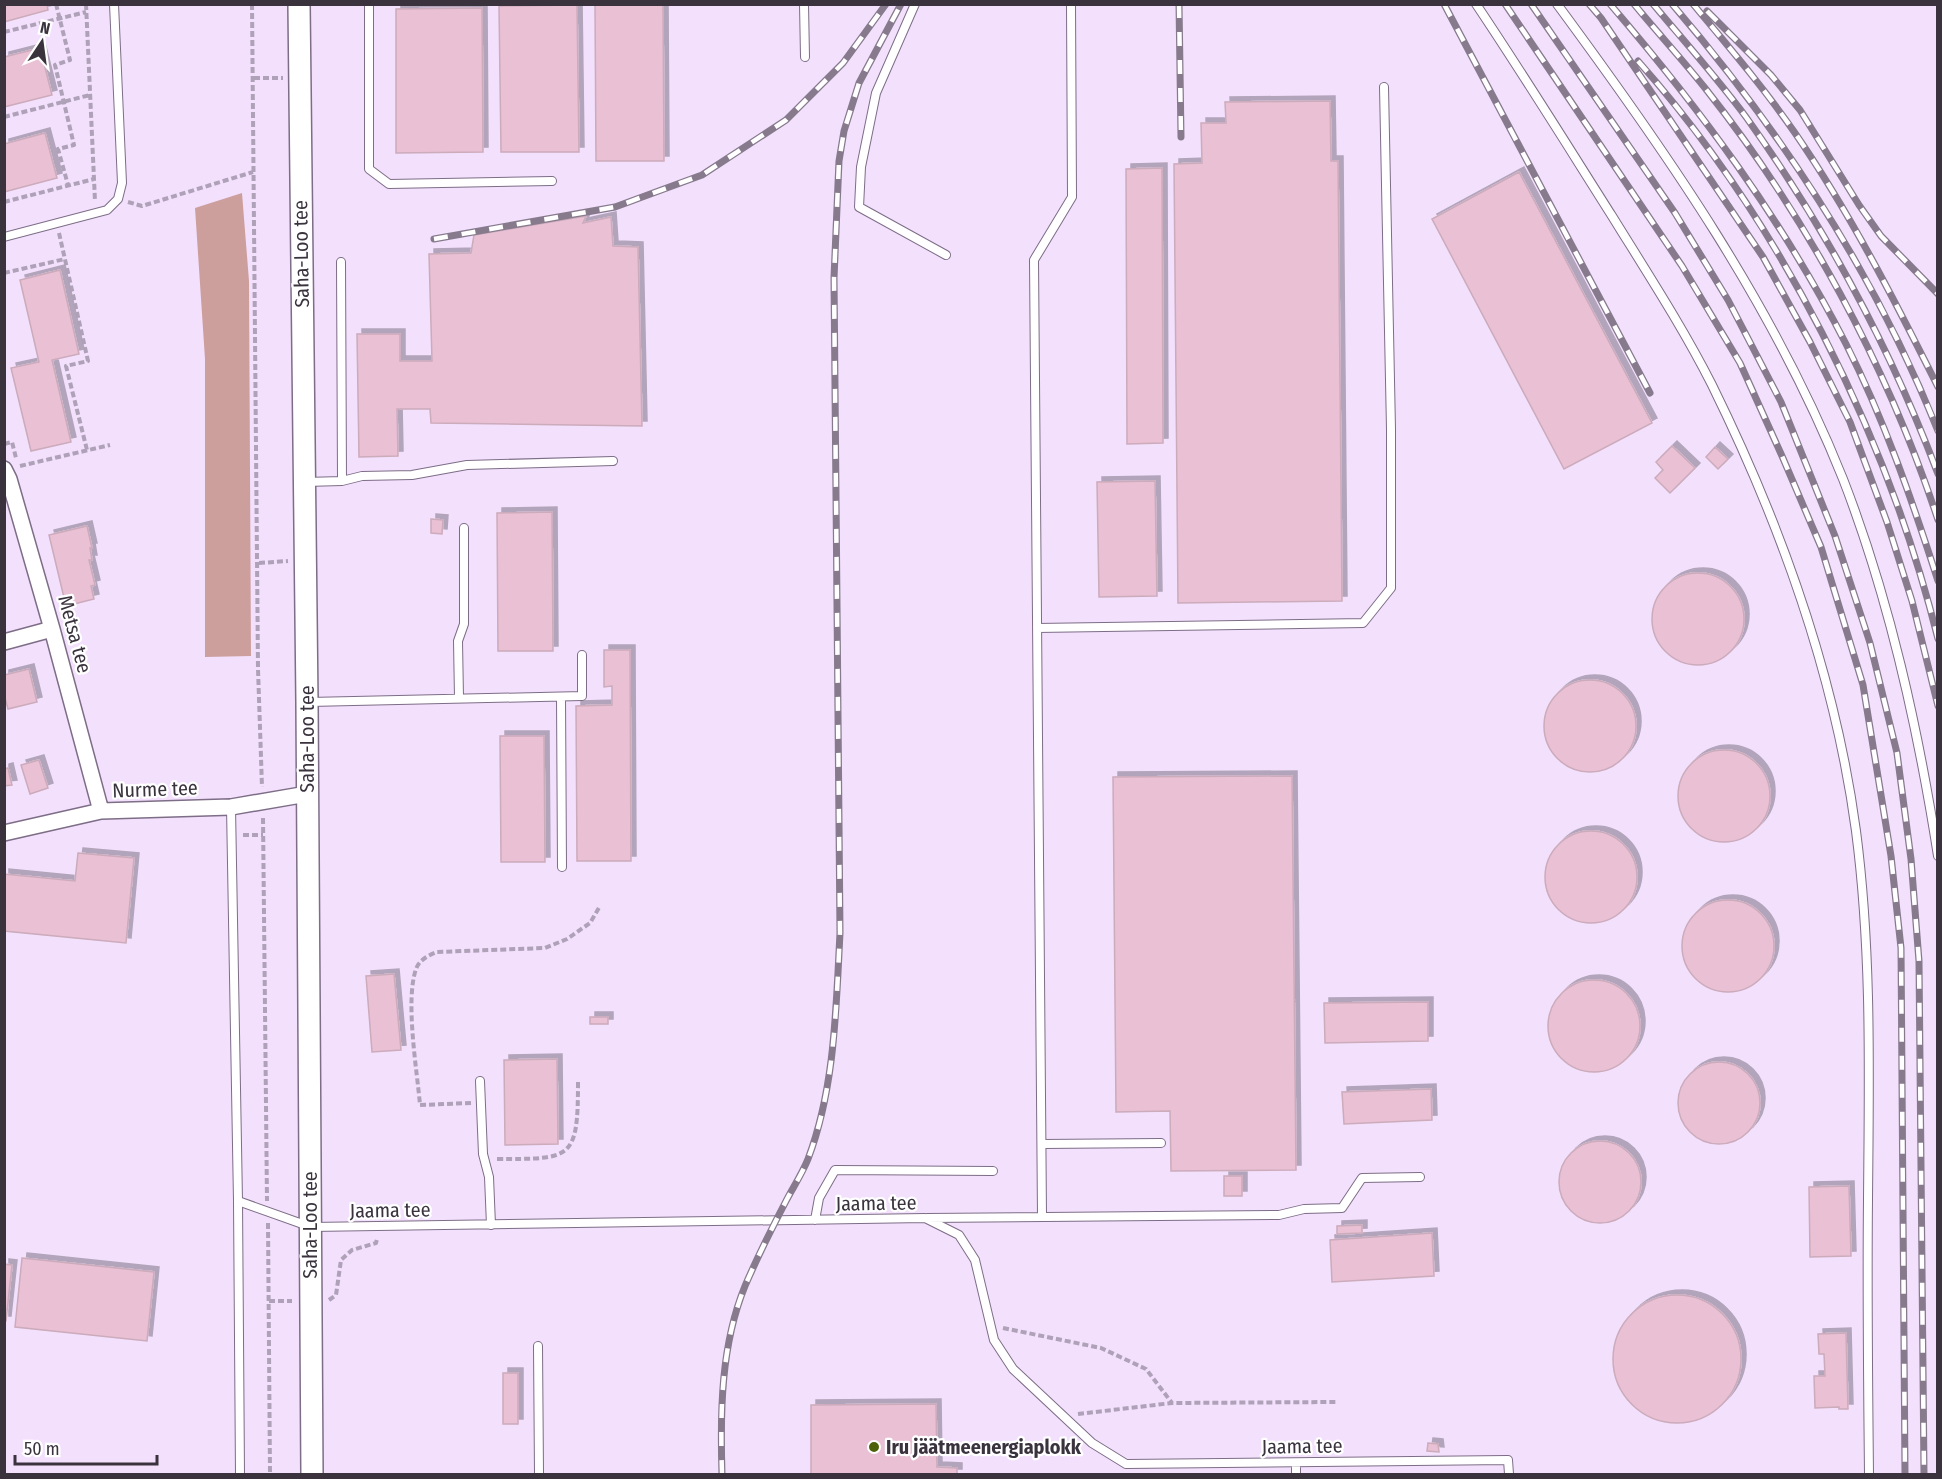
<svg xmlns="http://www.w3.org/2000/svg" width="1942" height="1479" font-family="'Fira Sans Condensed',sans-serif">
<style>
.forest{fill:#cc9f9d}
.building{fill:#e9c0d4;stroke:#ccabbb;stroke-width:1.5;filter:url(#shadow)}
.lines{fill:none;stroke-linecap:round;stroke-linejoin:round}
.service-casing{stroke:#7d6d86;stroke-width:10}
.minor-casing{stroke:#7d6d86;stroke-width:18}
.secondary-casing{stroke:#7d6d86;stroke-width:24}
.path{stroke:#afa1b7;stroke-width:4;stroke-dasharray:6 3;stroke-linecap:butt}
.service{stroke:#fff;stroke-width:8}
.minor{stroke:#fff;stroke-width:15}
.secondary{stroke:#fff;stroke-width:21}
.rail-casing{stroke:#867a8c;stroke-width:7}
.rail{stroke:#fff;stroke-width:4.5;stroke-dasharray:14;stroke-linecap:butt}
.poi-dot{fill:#4d6109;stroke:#fff;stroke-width:2}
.labels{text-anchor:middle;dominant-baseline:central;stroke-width:4.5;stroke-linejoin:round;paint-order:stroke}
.street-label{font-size:20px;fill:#3a333e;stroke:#fff}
.poi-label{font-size:20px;font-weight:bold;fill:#3a333e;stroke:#fff;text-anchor:start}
</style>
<defs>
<filter id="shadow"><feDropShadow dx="5" dy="-5" stdDeviation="0" flood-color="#0004"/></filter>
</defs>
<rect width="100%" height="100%" fill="#f3e0fd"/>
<path class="forest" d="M 242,193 L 249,281 L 251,656 L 205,657 L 205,359 L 195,208 Z"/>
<path class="building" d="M 4,4 L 47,4 L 48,10 L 4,22 Z
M 595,4 L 663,4 L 664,161 L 596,161 Z
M 577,5 L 579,152 L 501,152 L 499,6 Z
M 482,8 L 483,152 L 396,153 L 396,9 Z
M 40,48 L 52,95 L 4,107 L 4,57 Z
M 1330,101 L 1331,161 L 1338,161 L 1342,601 L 1178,603 L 1174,164 L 1202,163 L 1201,123 L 1226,123 L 1225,102 Z
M 45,133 L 57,178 L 4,192 L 4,144 Z
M 1162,168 L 1163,443 L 1127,444 L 1126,169 Z
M 1519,172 L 1652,423 L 1564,469 L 1432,219 Z
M 586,216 L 583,223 L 611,217 L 613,246 L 638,247 L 642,426 L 431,423 L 430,409 L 397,409 L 398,456 L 359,457 L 357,334 L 400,334 L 400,361 L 432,361 L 429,254 L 471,253 L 474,235 Z
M 60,270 L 79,354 L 52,360 L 71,442 L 31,451 L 11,368 L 39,362 L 20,280 Z
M 1672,446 L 1695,468 L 1670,493 L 1655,478 L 1663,470 L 1656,462 Z
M 1715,447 L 1728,459 L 1718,469 L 1706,457 Z
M 1155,481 L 1157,596 L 1099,597 L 1097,482 Z
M 552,512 L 553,651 L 498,651 L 497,513 Z
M 431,519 L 443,520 L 442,534 L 431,533 Z
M 87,526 L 92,548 L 90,548 L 92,560 L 89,560 L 95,585 L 91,586 L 94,599 L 66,606 L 49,535 Z
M1652 619a46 46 0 1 1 92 0a46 46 0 1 1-92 0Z
M 604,650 L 630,650 L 631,861 L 577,861 L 576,706 L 612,705 L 612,686 L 604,687 Z
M 29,669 L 37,702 L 8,709 L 4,694 L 4,675 Z
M1544 726a46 46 0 1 1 92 0a46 46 0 1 1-92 0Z
M 500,736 L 544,736 L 545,862 L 501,862 Z
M1678 796a46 46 0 1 1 92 0a46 46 0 1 1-92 0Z
M 39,760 L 48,788 L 30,794 L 21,765 Z
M 8,768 L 12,785 L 4,786 L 4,769 Z
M 1292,776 L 1296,1170 L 1171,1171 L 1170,1111 L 1116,1112 L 1113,777 Z
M1545 877a46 46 0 1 1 92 0a46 46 0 1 1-92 0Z
M 78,853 L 134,858 L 126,943 L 4,931 L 4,874 L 75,881 Z
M1682 946a46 46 0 1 1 92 0a46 46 0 1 1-92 0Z
M 394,974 L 401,1050 L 372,1052 L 366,976 Z
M1548 1026a46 46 0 1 1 92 0a46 46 0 1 1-92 0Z
M 1428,1002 L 1428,1041 L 1325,1043 L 1324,1003 Z
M 590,1017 L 608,1017 L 608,1024 L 590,1024 Z
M 557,1059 L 558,1144 L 505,1145 L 504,1060 Z
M1678 1103a41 41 0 1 1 82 0a41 41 0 1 1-82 0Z
M 1431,1089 L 1432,1120 L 1344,1124 L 1342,1092 Z
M1559 1182a41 41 0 1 1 82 0a41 41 0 1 1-82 0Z
M 1224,1176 L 1242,1176 L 1242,1196 L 1224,1196 Z
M 1849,1186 L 1851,1256 L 1810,1257 L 1809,1187 Z
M 1362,1225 L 1362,1233 L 1337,1234 L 1337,1226 Z
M 1432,1233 L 1434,1276 L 1332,1282 L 1330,1240 Z
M 22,1258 L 154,1272 L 147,1341 L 15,1327 Z
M 4,1264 L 12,1265 L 6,1321 L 4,1321 Z
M1613 1359a64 64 0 1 1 128 0a64 64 0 1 1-128 0Z
M 1846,1333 L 1848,1409 L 1839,1409 L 1839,1407 L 1815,1408 L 1814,1376 L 1825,1376 L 1824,1354 L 1819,1354 L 1818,1334 Z
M 503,1373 L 518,1373 L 518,1424 L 503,1424 Z
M 936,1404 L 937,1467 L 957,1468 L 957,1474 L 811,1474 L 811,1405 Z
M 1428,1443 L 1438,1444 L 1439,1452 L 1427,1451 Z"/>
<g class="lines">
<defs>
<path id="service" d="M 369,4 L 369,169 L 389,184 L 552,181
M 804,4 L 805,57
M 915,4 L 876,93 L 861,167 L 859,207 L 946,255
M 1476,4 C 1523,74 1567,145 1612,216 C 1646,271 1682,326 1712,385 C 1781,525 1835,675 1856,831 C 1872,953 1869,1077 1868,1200 C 1867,1291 1868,1383 1869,1474
M 1557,4 C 1667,153 1774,306 1843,479 C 1890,600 1918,728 1938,856
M 4,237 L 107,210 L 118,199 L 122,183 L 114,4
M 342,481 L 362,476 L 412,475 L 467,465 L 613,461
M 305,482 L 342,481 L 341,262
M 1037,628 L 1363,623 L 1391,588 L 1391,429 L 1384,87
M 561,697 L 562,867
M 459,698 L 458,641 L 464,624 L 464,528
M 309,702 L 582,696 L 582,655
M 231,807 L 238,1201 L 240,1474
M 480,1081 L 483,1154 L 489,1177 L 491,1225
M 1042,1144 L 1161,1143
M 238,1201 L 311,1227 L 925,1218 L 959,1235 L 975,1260 L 994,1340 L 1013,1369 L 1092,1443 L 1126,1464 L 1508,1460 L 1509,1474
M 1042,1216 L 1034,260 L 1072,197 L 1071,4
M 927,1218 L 1279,1215 L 1304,1209 L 1342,1208 L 1362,1178 L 1420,1177
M 815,1220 L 819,1198 L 835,1170 L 993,1171
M 538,1346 L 539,1474
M 1296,1474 L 1296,1463"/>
<path id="minor" d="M 4,469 L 9,479 L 52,629 L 101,811
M 4,642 L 52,629
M 4,833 L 101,811 L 231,807 L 307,794"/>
<path id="secondary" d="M 299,4 L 307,702 L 312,1474"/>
</defs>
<use href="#service" class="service-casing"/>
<use href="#minor" class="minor-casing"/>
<use href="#secondary" class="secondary-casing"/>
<path class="path" d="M 56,4 L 70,60 L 55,65 L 74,145 L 58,149 L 68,185
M 86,4 L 95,201
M 252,4 L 258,669 L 262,787
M 4,32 L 86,12
M 254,78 L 283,78
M 4,117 L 90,95
M 4,202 L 94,179
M 128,202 L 142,206 L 253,172
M 59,233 L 88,361 L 66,366 L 87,450
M 4,273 L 65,259
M 4,444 L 12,442 L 16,458
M 20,466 L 110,445
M 259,563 L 288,561
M 263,818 L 267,1201
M 243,835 L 263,835
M 471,1103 L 420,1105 C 417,1070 405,1001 416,969 C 419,960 429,955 437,952 L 545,948 L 567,939 L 590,923 L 600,906
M 497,1159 C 572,1159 578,1160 578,1082
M 268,1223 L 270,1474
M 329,1300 L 336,1295 L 341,1260 L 352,1250 L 376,1243 L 377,1239
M 269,1301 L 292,1301
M 1003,1328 L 1101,1348 L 1146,1369 L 1172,1403
M 1078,1414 L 1172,1403 L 1336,1402"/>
<use href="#service" class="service"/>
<use href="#minor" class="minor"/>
<use href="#secondary" class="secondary"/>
<defs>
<path id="rail" d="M 1179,4 L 1181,137
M 1444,4 L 1650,393
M 1505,4 L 1682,266 L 1740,363 L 1782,456 L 1821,547 L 1863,685 L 1891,856 L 1901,948 L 1905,1474
M 1531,4 L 1675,213 L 1728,300 L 1781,402 L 1835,536 L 1870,643 L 1897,753 L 1911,859 L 1919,961 L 1924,1474
M 1589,4 L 1601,18 L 1763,257 L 1810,342 L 1850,422 L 1887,522 L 1912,601 L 1938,706
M 1610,4 C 1701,110 1782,219 1846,344 C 1884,419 1912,500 1938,581
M 1634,4 C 1657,32 1682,59 1705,88 C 1805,214 1888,367 1938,520
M 1653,4 C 1684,41 1717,78 1746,117 C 1825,227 1890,347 1938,474
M 1672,4 C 1782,132 1875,274 1938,431
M 1693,4 C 1728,46 1764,88 1795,133 C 1850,213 1894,299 1938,387
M 1707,11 L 1771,75 L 1800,110 L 1859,205 L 1881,236 L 1938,294
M 1638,61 C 1779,220 1887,433 1938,639
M 434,239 L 615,207 L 702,175 L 786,120 L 843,63 L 886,4
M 722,1474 C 720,1411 721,1345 745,1286 C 757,1258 771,1230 785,1203 C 792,1189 802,1174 808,1159 C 835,1088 836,1008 840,933 L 834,278 L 839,161 L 844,131 L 859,83 L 901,4"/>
</defs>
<use href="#rail" class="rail-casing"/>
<use href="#rail" class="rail"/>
</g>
<circle class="poi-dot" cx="874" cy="1447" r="6"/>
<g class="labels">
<g class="street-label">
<text transform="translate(301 254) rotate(-91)">Saha-Loo tee</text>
<text transform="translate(75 634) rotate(75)">Metsa tee</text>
<text transform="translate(307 739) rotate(-90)">Saha-Loo tee</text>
<text transform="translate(155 789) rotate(-2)">Nurme tee</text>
<text transform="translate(876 1203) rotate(-1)">Jaama tee</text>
<text transform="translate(390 1210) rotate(-1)">Jaama tee</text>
<text transform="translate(310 1225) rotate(-90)">Saha-Loo tee</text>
<text transform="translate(1302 1446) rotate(-1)">Jaama tee</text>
</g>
<g class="poi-label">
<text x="886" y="1447">Iru jäätmeenergiaplokk</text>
</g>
</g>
<rect width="1942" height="1479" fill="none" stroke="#3a333e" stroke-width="12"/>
<g transform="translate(42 42) rotate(13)" stroke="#ffffff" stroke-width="4.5" paint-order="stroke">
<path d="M0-4.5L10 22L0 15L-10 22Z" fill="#3a333e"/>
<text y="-9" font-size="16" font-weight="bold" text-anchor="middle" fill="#3a333e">N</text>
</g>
<path d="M15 1455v9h142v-9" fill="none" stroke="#3a333e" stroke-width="3"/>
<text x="24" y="1455" font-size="18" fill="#3a333e" stroke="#ffffff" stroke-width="4.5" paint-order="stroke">50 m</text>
</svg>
